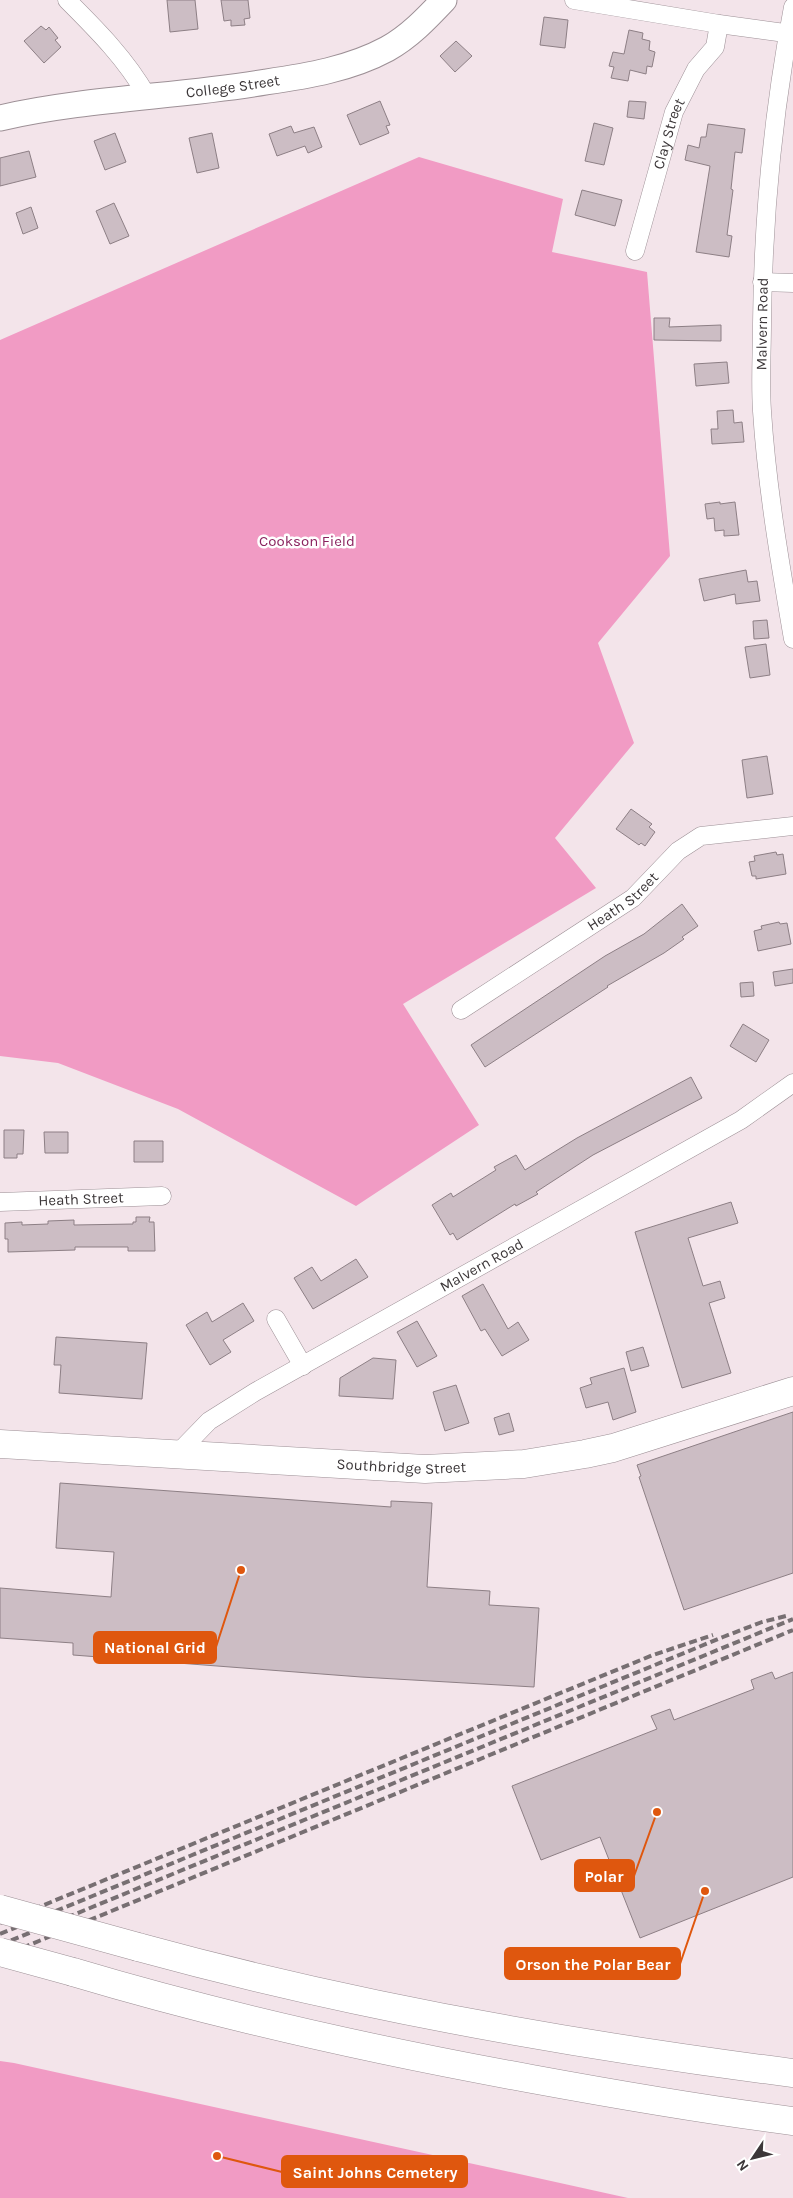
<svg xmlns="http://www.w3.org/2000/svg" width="793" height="2198" font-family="Karla,sans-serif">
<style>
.green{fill:#f19bc4}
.building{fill:#ccbdc4;stroke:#8d7f85}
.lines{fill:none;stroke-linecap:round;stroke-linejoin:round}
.street-casing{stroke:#9d9096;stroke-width:19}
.secondary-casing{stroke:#9d9096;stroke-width:27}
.primary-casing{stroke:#9d9096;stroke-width:29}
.highway-casing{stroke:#9d9096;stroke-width:29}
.street{stroke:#fff;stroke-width:18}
.secondary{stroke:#fff;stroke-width:25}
.primary{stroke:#fff;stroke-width:28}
.highway{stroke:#fff;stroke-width:28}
.rail{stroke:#776f72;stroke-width:4;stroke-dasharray:8 4;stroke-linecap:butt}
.highway-bridge-casing{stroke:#9d9096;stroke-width:29;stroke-linecap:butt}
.highway-bridge{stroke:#fff;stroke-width:28}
.labels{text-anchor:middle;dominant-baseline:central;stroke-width:5;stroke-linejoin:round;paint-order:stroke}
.street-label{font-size:15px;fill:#3c3739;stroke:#fff}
.park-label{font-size:15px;fill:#8a225e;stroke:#fff}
.leader{fill:none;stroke:#df570e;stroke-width:2}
.callout-dot{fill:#df570e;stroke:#fff;stroke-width:2}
.callout{fill:#df570e;stroke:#df570e;stroke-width:2}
.callout-label{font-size:16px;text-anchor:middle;font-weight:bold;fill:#fff}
</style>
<rect width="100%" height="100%" fill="#f3e4ea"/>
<path class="green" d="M 419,157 L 563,199 L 552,252 L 647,272 L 670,556 L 598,643 L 634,743 L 555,838 L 596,888 L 403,1004 L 479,1125 L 356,1206 L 178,1109 L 58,1063 L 0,1056 L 0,340 Z
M 0,2061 L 14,2063 L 628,2198 L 0,2198 Z"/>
<path class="building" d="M 167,0 L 195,0 L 198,29 L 170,32 Z
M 221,0 L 248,0 L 250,18 L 244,19 L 245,25 L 231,26 L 231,20 L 224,21 Z
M 544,17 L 568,20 L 565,48 L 540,45 Z
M 41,26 L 46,30 L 49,27 L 58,38 L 55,40 L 61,47 L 44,63 L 24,41 Z
M 629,30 L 643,33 L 642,39 L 650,41 L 649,50 L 655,52 L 652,67 L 647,66 L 646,74 L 630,70 L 628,81 L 611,78 L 614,67 L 609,66 L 613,52 L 624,54 Z
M 456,41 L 472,56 L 455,72 L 440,56 Z
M 380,101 L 390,125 L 386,126 L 389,133 L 360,145 L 347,115 Z
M 629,101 L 646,102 L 644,119 L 627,117 Z
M 594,123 L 613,128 L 604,165 L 585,161 Z
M 708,124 L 745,129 L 742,153 L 735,152 L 731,189 L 733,190 L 727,235 L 732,236 L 729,257 L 696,252 L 710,166 L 685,160 L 688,145 L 699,148 L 701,137 L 706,137 Z
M 291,126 L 294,133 L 314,127 L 322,147 L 308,153 L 305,146 L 277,156 L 269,134 Z
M 115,133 L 126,162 L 105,170 L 94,141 Z
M 212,133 L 219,168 L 197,173 L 189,138 Z
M 29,151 L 36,177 L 0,186 L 0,158 Z
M 582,190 L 622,200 L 615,226 L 575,215 Z
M 114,203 L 129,236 L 110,244 L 96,211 Z
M 31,207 L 38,228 L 23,234 L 16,213 Z
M 654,318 L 670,318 L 669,327 L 721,325 L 721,341 L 654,340 Z
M 727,362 L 729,383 L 696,386 L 694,364 Z
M 733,410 L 734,423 L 742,422 L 744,442 L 712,444 L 711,429 L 718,429 L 717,411 Z
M 720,502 L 720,504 L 735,502 L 739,535 L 724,536 L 724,530 L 715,531 L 714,518 L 707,519 L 705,504 Z
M 746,570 L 748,582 L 757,581 L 760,601 L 736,604 L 735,594 L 704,601 L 699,579 Z
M 767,620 L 769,638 L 754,639 L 753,621 Z
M 766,644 L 770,675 L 750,678 L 745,647 Z
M 767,756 L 773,794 L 747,798 L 742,760 Z
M 631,809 L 652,824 L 649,827 L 655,832 L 645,846 L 641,843 L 639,845 L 616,829 Z
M 776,852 L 777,855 L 783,854 L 786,874 L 756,879 L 756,876 L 752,876 L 749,862 L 755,861 L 754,856 Z
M 682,904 L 698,926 L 682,937 L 684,939 L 664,953 L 607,986 L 608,987 L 485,1067 L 471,1045 L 605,956 L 644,934 Z
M 779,922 L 780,924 L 787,923 L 791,944 L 758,951 L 754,931 L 762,929 L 761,926 Z
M 793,969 L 793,983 L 775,986 L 773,972 Z
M 753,982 L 754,996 L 741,997 L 740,983 Z
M 743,1024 L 769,1040 L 756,1062 L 730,1046 Z
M 691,1077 L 702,1098 L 593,1155 L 536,1192 L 538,1194 L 516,1206 L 515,1204 L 457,1240 L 453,1233 L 450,1235 L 432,1205 L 451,1193 L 453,1197 L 496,1170 L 494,1167 L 516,1155 L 525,1170 L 577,1138 Z
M 4,1130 L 24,1130 L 23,1154 L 17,1154 L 17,1158 L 4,1158 Z
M 44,1132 L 68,1132 L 68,1153 L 45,1153 Z
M 134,1141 L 163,1141 L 163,1162 L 134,1162 Z
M 731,1202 L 738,1223 L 688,1238 L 703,1286 L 720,1281 L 725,1298 L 709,1303 L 731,1373 L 682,1388 L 635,1232 Z
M 136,1217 L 150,1217 L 149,1222 L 154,1222 L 155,1251 L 128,1251 L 128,1247 L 75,1247 L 75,1250 L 8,1252 L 8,1239 L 5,1239 L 5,1223 L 22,1222 L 22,1225 L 48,1224 L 48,1221 L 74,1220 L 74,1225 L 133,1224 L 133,1222 L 136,1222 Z
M 356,1259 L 368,1277 L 313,1309 L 294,1278 L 312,1267 L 321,1281 Z
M 483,1284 L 508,1329 L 518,1322 L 529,1340 L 502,1356 L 485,1329 L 481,1331 L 462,1296 Z
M 243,1303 L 254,1321 L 223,1340 L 231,1352 L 210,1365 L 186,1325 L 207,1312 L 212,1322 Z
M 417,1321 L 437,1356 L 417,1367 L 397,1332 Z
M 56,1337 L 147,1343 L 142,1399 L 59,1393 L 61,1365 L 54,1365 Z
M 643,1347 L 649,1366 L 631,1371 L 626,1352 Z
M 373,1358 L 396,1360 L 393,1399 L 339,1396 L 340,1378 Z
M 624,1368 L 636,1412 L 613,1420 L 608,1402 L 586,1408 L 580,1388 L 592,1384 L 590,1378 Z
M 456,1385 L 469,1423 L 445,1431 L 433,1392 Z
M 793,1412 L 793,1573 L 684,1610 L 639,1477 L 641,1476 L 637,1465 Z
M 509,1413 L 514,1431 L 499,1435 L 494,1418 Z
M 60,1483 L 391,1507 L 391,1501 L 432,1503 L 427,1587 L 490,1591 L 489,1605 L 539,1608 L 534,1687 L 361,1677 L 73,1655 L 73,1643 L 0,1638 L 0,1588 L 111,1597 L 114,1552 L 56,1548 Z
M 772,1672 L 775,1679 L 793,1672 L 793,1877 L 640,1938 L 600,1837 L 541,1860 L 512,1786 L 657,1729 L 651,1716 L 670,1709 L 674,1720 L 754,1689 L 751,1680 Z"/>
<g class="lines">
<defs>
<g id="street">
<path d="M 67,0 C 97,30 126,59 147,96"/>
<path d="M 574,0 L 719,24 L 793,34"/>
<path d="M 793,7 C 773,112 763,217 762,324 C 762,352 760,382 762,411 C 767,488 780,563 793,639"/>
<path id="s1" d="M 635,251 L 674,112 L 696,69 L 715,47 L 719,24"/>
<path d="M 762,282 L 793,283"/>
<path id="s2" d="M 461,1010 L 633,898 L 678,851 L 701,836 L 793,826"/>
<path id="s3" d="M 0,1202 L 162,1196"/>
<path d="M 276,1319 L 303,1366"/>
<path id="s4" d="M 177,1454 L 209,1421 L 255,1392 L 741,1120 L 793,1083"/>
</g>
<g id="secondary">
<path id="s5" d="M 0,118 C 87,98 178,97 266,82 C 307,76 350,69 387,49 C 409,37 427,18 444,0"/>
</g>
<g id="primary">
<path id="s6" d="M 0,1444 L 425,1469 L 524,1464 L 585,1454 L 613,1448 L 793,1391"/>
</g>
<path id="highway" d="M 138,1947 C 353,2006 572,2045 793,2073
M 73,1972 C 224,2017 377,2051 532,2079 C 619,2095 706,2110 793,2121"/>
</defs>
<use href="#street" class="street-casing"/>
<use href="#secondary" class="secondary-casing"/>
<use href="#primary" class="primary-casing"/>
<use href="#highway" class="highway-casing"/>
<use href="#street" class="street"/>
<use href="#secondary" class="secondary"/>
<use href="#primary" class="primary"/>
<use href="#highway" class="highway"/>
<path class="rail" d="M 0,1923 L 653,1655 L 713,1635
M 0,1934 L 723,1637 L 762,1622 L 786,1616
M 0,1945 L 793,1619
M 0,1957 L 793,1630"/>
<defs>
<path id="highway-bridge" d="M 0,1909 L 138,1947
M 0,1952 L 73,1972"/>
</defs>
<use href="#highway-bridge" class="highway-bridge-casing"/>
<use href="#highway-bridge" class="highway-bridge"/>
</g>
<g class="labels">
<g class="street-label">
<text stroke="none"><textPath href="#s5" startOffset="235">College Street</textPath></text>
<text stroke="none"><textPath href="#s1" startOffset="122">Clay Street</textPath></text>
<text transform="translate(762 324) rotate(-89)">Malvern Road</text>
<text stroke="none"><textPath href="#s2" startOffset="195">Heath Street</textPath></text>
<text stroke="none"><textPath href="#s3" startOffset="81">Heath Street</textPath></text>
<text stroke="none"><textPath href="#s4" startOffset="360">Malvern Road</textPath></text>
<text stroke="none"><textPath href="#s6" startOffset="402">Southbridge Street</textPath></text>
</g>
<g class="park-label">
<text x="307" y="541">Cookson Field</text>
</g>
</g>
<path class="leader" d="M241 1570L216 1647M657 1812L634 1876M705 1891L680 1964M217 2156L282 2172"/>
<g class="callout-dot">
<circle cx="241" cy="1570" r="5"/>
<circle cx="657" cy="1812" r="5"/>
<circle cx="705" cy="1891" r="5"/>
<circle cx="217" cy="2156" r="5"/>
</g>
<g class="callout">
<rect x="94" y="1632" width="122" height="31" rx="5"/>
<rect x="575" y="1860" width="59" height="31" rx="5"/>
<rect x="505" y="1948" width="175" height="31" rx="5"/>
<rect x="282" y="2156" width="185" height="31" rx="5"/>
</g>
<g class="callout-label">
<text x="155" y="1653">National Grid</text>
<text x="604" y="1882">Polar</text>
<text x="593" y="1970">Orson the Polar Bear</text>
<text x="375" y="2178">Saint Johns Cemetery</text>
</g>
<g transform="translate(753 2158) rotate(235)" stroke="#ffffff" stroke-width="4" paint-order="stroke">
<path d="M0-4L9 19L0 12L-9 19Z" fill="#3c3739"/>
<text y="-8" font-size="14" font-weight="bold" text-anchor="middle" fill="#3c3739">N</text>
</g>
</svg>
